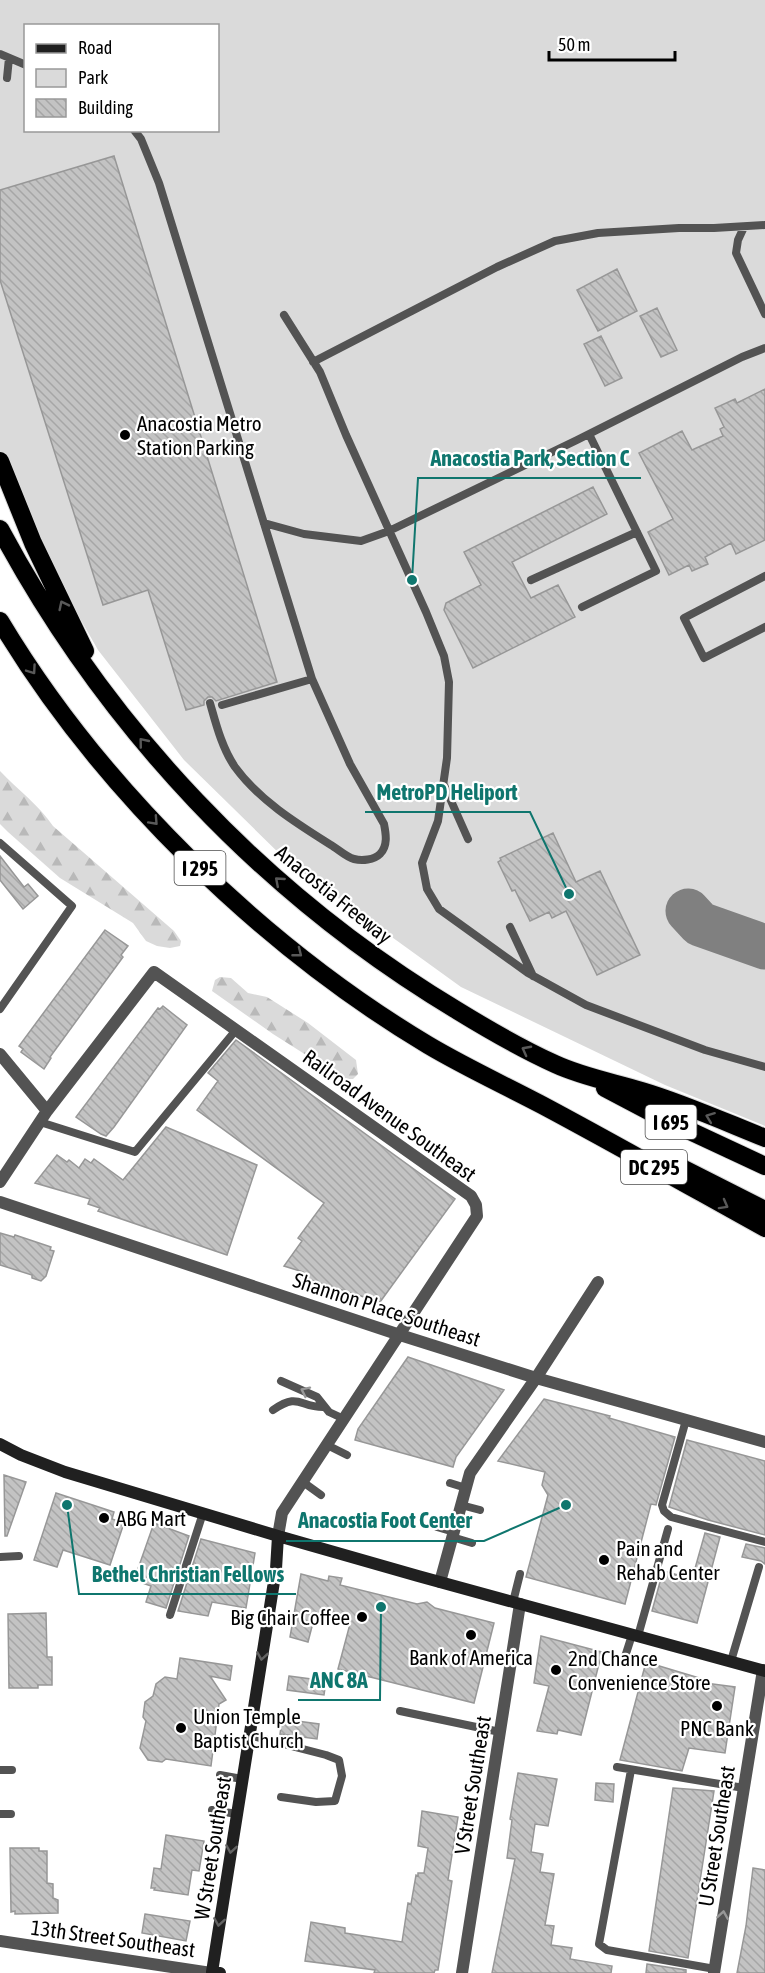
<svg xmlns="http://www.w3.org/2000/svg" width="765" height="1973" font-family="'Asap Condensed',sans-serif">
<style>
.forest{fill:url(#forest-firs)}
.green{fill:#dadada;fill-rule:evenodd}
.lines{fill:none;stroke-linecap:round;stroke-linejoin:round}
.taxiway{stroke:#808080;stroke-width:45}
.building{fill:url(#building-back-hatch);stroke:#979797;stroke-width:1.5}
.highway-casing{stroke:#dbdbdb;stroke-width:20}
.lane{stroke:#535353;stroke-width:8}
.street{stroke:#535353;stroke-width:12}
.secondary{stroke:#202020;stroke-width:12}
.highway{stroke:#000;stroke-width:18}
.oneway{stroke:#595959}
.oneway2{stroke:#989898}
.oneway3{stroke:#636363}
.poi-dot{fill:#000;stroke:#fff;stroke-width:2}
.labels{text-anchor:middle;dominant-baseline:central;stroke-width:4.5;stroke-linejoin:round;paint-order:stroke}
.shield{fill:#fff;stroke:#4c4c4c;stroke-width:1.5}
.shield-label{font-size:20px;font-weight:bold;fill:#000}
.poi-label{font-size:21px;fill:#000;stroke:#fff;text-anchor:start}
.street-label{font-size:21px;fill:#000;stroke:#fff}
.leader{fill:none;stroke:#0f766e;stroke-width:2}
.callout-dot{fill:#0f766e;stroke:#fff;stroke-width:2}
.callout-label{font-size:22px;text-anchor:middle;font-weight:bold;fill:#0f766e;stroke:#fff;stroke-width:4.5;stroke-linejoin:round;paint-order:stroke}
</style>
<defs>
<pattern id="forest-firs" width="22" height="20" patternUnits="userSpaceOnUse" patternTransform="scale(1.5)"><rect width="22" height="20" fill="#dadada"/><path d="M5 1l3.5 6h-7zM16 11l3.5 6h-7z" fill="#b9b9b9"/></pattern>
<pattern id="building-back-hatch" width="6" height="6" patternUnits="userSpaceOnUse" patternTransform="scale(1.5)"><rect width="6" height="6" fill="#c3c3c3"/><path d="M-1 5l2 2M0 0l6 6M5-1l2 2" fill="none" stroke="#a6a6a6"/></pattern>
</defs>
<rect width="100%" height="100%" fill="#fff"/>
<path class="forest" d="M 0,771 C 18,790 39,805 53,826 L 174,931 L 181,941 L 180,946 L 170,948 L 157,946 L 146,941 L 133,923 L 60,878 L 8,832 L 0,824 Z
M 220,977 L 231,978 L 248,993 L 267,997 L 308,1023 L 356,1060 L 358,1074 L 353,1079 L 344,1079 L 273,1034 L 212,991 L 215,980 Z"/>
<path class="green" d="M 0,0 L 765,0 L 765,1126 L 665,1085 L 461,987 L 288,862 L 184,760 L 98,650 L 18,510 L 0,461 ZM 26,26 L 218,26 L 218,130 L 26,130 Z"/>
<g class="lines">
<path class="taxiway" d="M 688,911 L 700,924 L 765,947"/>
</g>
<path class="building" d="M 114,156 L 277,682 L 216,701 L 212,697 L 208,697 L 204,701 L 204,705 L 186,710 L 148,590 L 103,605 L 0,280 L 0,190 Z
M 617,269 L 637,311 L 598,331 L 577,290 Z
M 657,308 L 677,350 L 661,357 L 640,316 Z
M 601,336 L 622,378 L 605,386 L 584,344 Z
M 765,389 L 765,540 L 736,554 L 731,543 L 705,557 L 708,564 L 692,571 L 689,565 L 669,575 L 648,532 L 673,519 L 639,453 L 682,431 L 692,450 L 723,436 L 720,429 L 724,427 L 715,408 L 735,399 L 737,403 Z
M 593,487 L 607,514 L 512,562 L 531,598 L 558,585 L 575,617 L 473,668 L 444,610 L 446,603 L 481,585 L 464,552 Z
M 553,833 L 576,882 L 600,871 L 640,955 L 597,975 L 566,911 L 552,918 L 549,912 L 530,921 L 515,890 L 512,891 L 498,862 L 501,860 L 500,858 Z
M 0,856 L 24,887 L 28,884 L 38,896 L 23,909 L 0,880 Z
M 105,930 L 128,946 L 121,955 L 123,957 L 50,1057 L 51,1058 L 44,1069 L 21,1052 L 23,1049 L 19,1046 Z
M 163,1006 L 187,1025 L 114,1127 L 106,1136 L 101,1134 L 76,1117 L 158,1008 L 160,1009 Z
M 236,1040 L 455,1199 L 380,1302 L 301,1277 L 303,1272 L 284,1266 L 302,1241 L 298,1238 L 324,1203 L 197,1110 L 218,1081 L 208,1073 Z
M 166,1127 L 257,1165 L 227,1255 L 98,1211 L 100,1208 L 88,1204 L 90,1199 L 35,1183 L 57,1155 L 67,1162 L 69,1160 L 79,1168 L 85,1159 L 91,1163 L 94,1159 L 123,1180 Z
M 0,1233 L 14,1237 L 15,1235 L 51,1247 L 50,1250 L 54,1251 L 46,1276 L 41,1281 L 32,1278 L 32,1275 L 0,1265 Z
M 408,1357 L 504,1390 L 456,1457 L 453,1467 L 355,1440 L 358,1429 Z
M 544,1399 L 610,1416 L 609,1418 L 675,1437 L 656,1505 L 651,1504 L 625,1604 L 526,1577 L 548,1495 L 542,1485 L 545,1472 L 498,1461 Z
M 687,1440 L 765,1461 L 765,1535 L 708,1520 L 669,1507 Z
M 4,1475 L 26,1482 L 7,1536 L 5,1536 Z
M 56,1493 L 114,1512 L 112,1519 L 124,1523 L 110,1565 L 63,1550 L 57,1567 L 34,1560 Z
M 154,1523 L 189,1536 L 166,1608 L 146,1602 L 151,1586 L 134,1580 Z
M 705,1533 L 720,1537 L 697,1623 L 652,1611 L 663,1571 L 678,1575 L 680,1569 L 694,1572 Z
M 201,1539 L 255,1553 L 246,1608 L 212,1602 L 208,1616 L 178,1611 Z
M 746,1544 L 765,1548 L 765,1564 L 761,1561 L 742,1557 Z
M 301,1574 L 328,1581 L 329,1576 L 342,1578 L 340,1585 L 417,1604 L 427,1602 L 435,1608 L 494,1623 L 474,1703 L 338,1669 L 350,1624 L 315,1615 L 308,1642 L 290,1637 Z
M 46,1613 L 47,1657 L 52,1657 L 52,1685 L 38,1685 L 38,1688 L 9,1688 L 8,1614 Z
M 541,1636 L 602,1652 L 581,1735 L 558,1730 L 557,1734 L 537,1731 L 549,1686 L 534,1683 Z
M 180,1658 L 232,1666 L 230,1680 L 210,1676 L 226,1700 L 219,1704 L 211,1766 L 166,1759 L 162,1762 L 148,1760 L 140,1748 L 146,1721 L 143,1717 L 145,1702 L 153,1696 L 156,1684 L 165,1677 L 177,1679 Z
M 646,1662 L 706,1680 L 705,1683 L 735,1687 L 725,1753 L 689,1748 L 682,1771 L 620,1760 Z
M 289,1676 L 326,1681 L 324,1695 L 287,1690 Z
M 282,1719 L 319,1724 L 317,1739 L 280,1734 Z
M 518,1773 L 557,1779 L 548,1826 L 535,1824 L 531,1852 L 543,1854 L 540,1872 L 554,1874 L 545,1925 L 554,1926 L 551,1945 L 572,1948 L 570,1959 L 612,1966 L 611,1973 L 492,1973 L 515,1859 L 507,1858 L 512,1820 L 510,1819 Z
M 596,1783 L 614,1784 L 613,1802 L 595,1800 Z
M 673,1788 L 714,1791 L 688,1958 L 649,1951 Z
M 422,1811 L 458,1817 L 448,1880 L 452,1881 L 438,1970 L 435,1970 L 434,1973 L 374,1973 L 375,1970 L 305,1961 L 311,1922 L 345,1928 L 345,1933 L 402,1942 L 408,1903 L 411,1904 L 416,1875 L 418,1876 L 418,1873 L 424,1873 L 428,1848 L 418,1846 Z
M 166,1835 L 204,1841 L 199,1871 L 192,1870 L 188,1895 L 154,1890 L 155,1888 L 151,1888 L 154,1868 L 161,1869 Z
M 10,1848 L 39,1848 L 39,1851 L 47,1851 L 47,1883 L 53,1884 L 53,1898 L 58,1900 L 58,1913 L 15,1914 L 15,1911 L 11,1912 Z
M 753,1868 L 765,1870 L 765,1973 L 737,1973 L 746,1926 Z
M 145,1914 L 190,1921 L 186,1941 L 142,1933 Z
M 647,1964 L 686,1970 L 686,1973 L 646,1973 Z"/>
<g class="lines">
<defs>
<path id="highway" d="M 0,461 L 33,543 L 85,651
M 0,529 C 106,727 264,895 458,1011 C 489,1030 522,1049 555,1064 C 583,1077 612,1082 642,1091 C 683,1103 725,1122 765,1138
M 0,621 C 100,788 261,945 428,1045 C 465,1067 504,1085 542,1105 C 617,1145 691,1187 765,1228
M 605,1088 L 660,1117 L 765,1166
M 674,1164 L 765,1210"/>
</defs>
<use href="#highway" class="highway-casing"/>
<path class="lane" d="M 0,54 L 26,65
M 7,78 L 9,58
M 134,130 L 141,139 L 159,183 L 312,679 L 350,764 L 384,824 C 386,834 388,846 380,854 C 374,860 362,861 354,859 C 346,857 338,849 331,845 C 296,823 259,800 235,767 C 222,748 216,724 210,703
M 744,227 L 738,240 L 736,253 L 765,314
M 284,315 L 320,372 L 346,435 L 426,612 L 444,656 L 449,682 L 447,758 L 438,821 L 422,863 L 427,889 L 439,909 L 528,973 L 586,1005 L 705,1050 L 765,1067
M 313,362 L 497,267 L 555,241 L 598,233 L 679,228 L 714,228 L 765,225
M 264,523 L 304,534 L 361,541 L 389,531 L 577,440 L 742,357 L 765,348
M 765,576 L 684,618 L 704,658 L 765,627
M 531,580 L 637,532
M 582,607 L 656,571 L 589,434
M 222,705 L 312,679
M 444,785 L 468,839
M 0,843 L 72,906 L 0,1009
M 510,927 L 533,976
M 40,1122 L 135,1152 L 236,1030
M 281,1381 L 317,1397 L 329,1412 L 344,1419
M 273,1410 C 299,1392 299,1407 323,1407
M 686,1420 L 662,1505 L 664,1511 L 671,1517 L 765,1542
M 327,1445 L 347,1455
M 303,1482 L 321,1495
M 450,1483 L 466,1488
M 461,1505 L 480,1510
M 437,1527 L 454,1532
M 452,1537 L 472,1543
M 0,1557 L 19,1556
M 513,1602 L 520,1574
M 170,1615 L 203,1513
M 638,1636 L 668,1529
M 731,1661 L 759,1567
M 623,1663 L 632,1635
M 400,1711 L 500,1732
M 249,1735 L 326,1755 L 339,1760 L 342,1776 L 335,1801 L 316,1802 L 281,1797
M 617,1767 L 744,1788
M 0,1770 L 12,1770
M 631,1770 L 599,1944 L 607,1950 L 715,1969
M 220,1775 L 242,1779
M 212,1810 L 237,1814
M 0,1814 L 11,1814"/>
<path class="street" d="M 0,1054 L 47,1111
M 0,1182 L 47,1111 L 154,972 L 471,1196 L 476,1205 L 477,1216 L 282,1513 L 278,1536
M 0,1202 L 400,1335 L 536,1378 L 765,1442
M 440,1582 L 470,1473 L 536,1378 L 598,1282
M 0,1941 L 211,1973
M 462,1973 L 520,1604
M 714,1973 L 763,1670"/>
<path class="secondary" d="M 0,1444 L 21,1455 L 65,1472 L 278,1536 L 418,1576 L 765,1671
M 220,1973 L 212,1972 L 276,1569 L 278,1536"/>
<use href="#highway" class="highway"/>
</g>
<defs><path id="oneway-chevron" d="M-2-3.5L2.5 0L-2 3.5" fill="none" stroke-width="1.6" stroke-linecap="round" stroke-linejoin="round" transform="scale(1.5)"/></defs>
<g class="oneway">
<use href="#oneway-chevron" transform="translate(63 605) rotate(-116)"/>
<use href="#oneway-chevron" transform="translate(32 670) rotate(55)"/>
<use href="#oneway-chevron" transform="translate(143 742) rotate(-129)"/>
<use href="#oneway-chevron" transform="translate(154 821) rotate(47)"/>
<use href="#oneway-chevron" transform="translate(279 881) rotate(-139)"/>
<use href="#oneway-chevron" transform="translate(298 953) rotate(38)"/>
<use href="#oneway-chevron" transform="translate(526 1050) rotate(-152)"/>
<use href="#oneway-chevron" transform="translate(710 1117) rotate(-159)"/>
<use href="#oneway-chevron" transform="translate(724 1205) rotate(29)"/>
</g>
<g class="oneway2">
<use href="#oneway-chevron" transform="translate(305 1391) rotate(-154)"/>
<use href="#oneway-chevron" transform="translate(723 1915) rotate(-81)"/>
</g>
<g class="oneway3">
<use href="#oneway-chevron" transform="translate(262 1656) rotate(99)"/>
<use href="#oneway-chevron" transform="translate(231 1849) rotate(99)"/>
<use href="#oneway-chevron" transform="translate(219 1922) rotate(99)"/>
</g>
<g class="poi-dot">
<circle cx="125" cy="435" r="6"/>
<circle cx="104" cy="1518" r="6"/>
<circle cx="604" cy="1560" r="6"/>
<circle cx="362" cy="1617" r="6"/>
<circle cx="471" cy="1635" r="6"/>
<circle cx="556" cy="1670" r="6"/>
<circle cx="717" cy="1706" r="6"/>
<circle cx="181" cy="1728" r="6"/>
</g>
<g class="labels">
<g class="shield">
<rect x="174.5" y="851" width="51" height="34" rx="4.5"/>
<rect x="645.5" y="1105" width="51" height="34" rx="4.5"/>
<rect x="621" y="1150" width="66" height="34" rx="4.5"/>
</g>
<g class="shield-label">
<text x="200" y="868">I 295</text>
<text x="671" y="1122">I 695</text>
<text x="654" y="1167">DC 295</text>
</g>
<g class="poi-label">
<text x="137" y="423">Anacostia Metro<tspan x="137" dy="24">Station Parking</tspan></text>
<text x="116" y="1518">ABG Mart</text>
<text x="616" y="1548">Pain and<tspan x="616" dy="24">Rehab Center</tspan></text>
<text x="350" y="1617" text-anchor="end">Big Chair Coffee</text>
<text x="471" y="1657" text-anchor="middle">Bank of America</text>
<text x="568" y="1658">2nd Chance<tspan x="568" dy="24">Convenience Store</tspan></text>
<text x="193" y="1716">Union Temple<tspan x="193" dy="24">Baptist Church</tspan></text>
<text x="717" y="1728" text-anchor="middle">PNC Bank</text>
</g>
<g class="street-label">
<text transform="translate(334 894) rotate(39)">Anacostia Freeway</text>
<text transform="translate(390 1115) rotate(36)">Railroad Avenue Southeast</text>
<text transform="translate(387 1309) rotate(18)">Shannon Place Southeast</text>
<text transform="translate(472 1785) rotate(-81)">V Street Southeast</text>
<text transform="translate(716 1836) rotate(-81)">U Street Southeast</text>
<text transform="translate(212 1848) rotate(-81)">W Street Southeast</text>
<text transform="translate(113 1938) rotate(8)">13th Street Southeast</text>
</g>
</g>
<path class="leader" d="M412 580L418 478H641M569 894L530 812H365M566 1505L484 1541H286M67 1505L79 1594H296M381 1607L380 1700H298"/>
<g class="callout-dot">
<circle cx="412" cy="580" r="6"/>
<circle cx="569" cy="894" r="6"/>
<circle cx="566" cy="1505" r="6"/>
<circle cx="67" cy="1505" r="6"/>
<circle cx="381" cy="1607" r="6"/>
</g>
<g class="callout-label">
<text x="530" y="466">Anacostia Park, Section C</text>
<text x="447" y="800">MetroPD Heliport</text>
<text x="385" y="1528">Anacostia Foot Center</text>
<text x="188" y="1582">Bethel Christian Fellows</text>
<text x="339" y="1688">ANC 8A</text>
</g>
<rect x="24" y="24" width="195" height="108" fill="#ffffff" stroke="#999999" stroke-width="1.5"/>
<rect x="36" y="44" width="30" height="9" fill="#202020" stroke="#999999" stroke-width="1.5"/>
<text x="78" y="54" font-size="18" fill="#000000">Road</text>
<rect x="36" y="69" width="30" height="18" fill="#dadada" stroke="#999999" stroke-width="1.5"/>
<text x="78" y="84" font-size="18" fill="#000000">Park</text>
<rect x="36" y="99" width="30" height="18" fill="url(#building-back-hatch)" stroke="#999999" stroke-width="1.5"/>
<text x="78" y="114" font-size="18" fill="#000000">Building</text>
<path d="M549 51v9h126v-9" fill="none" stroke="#000000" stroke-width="3"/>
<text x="558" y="51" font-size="18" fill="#000000" stroke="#ffffff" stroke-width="4.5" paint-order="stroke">50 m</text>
</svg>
